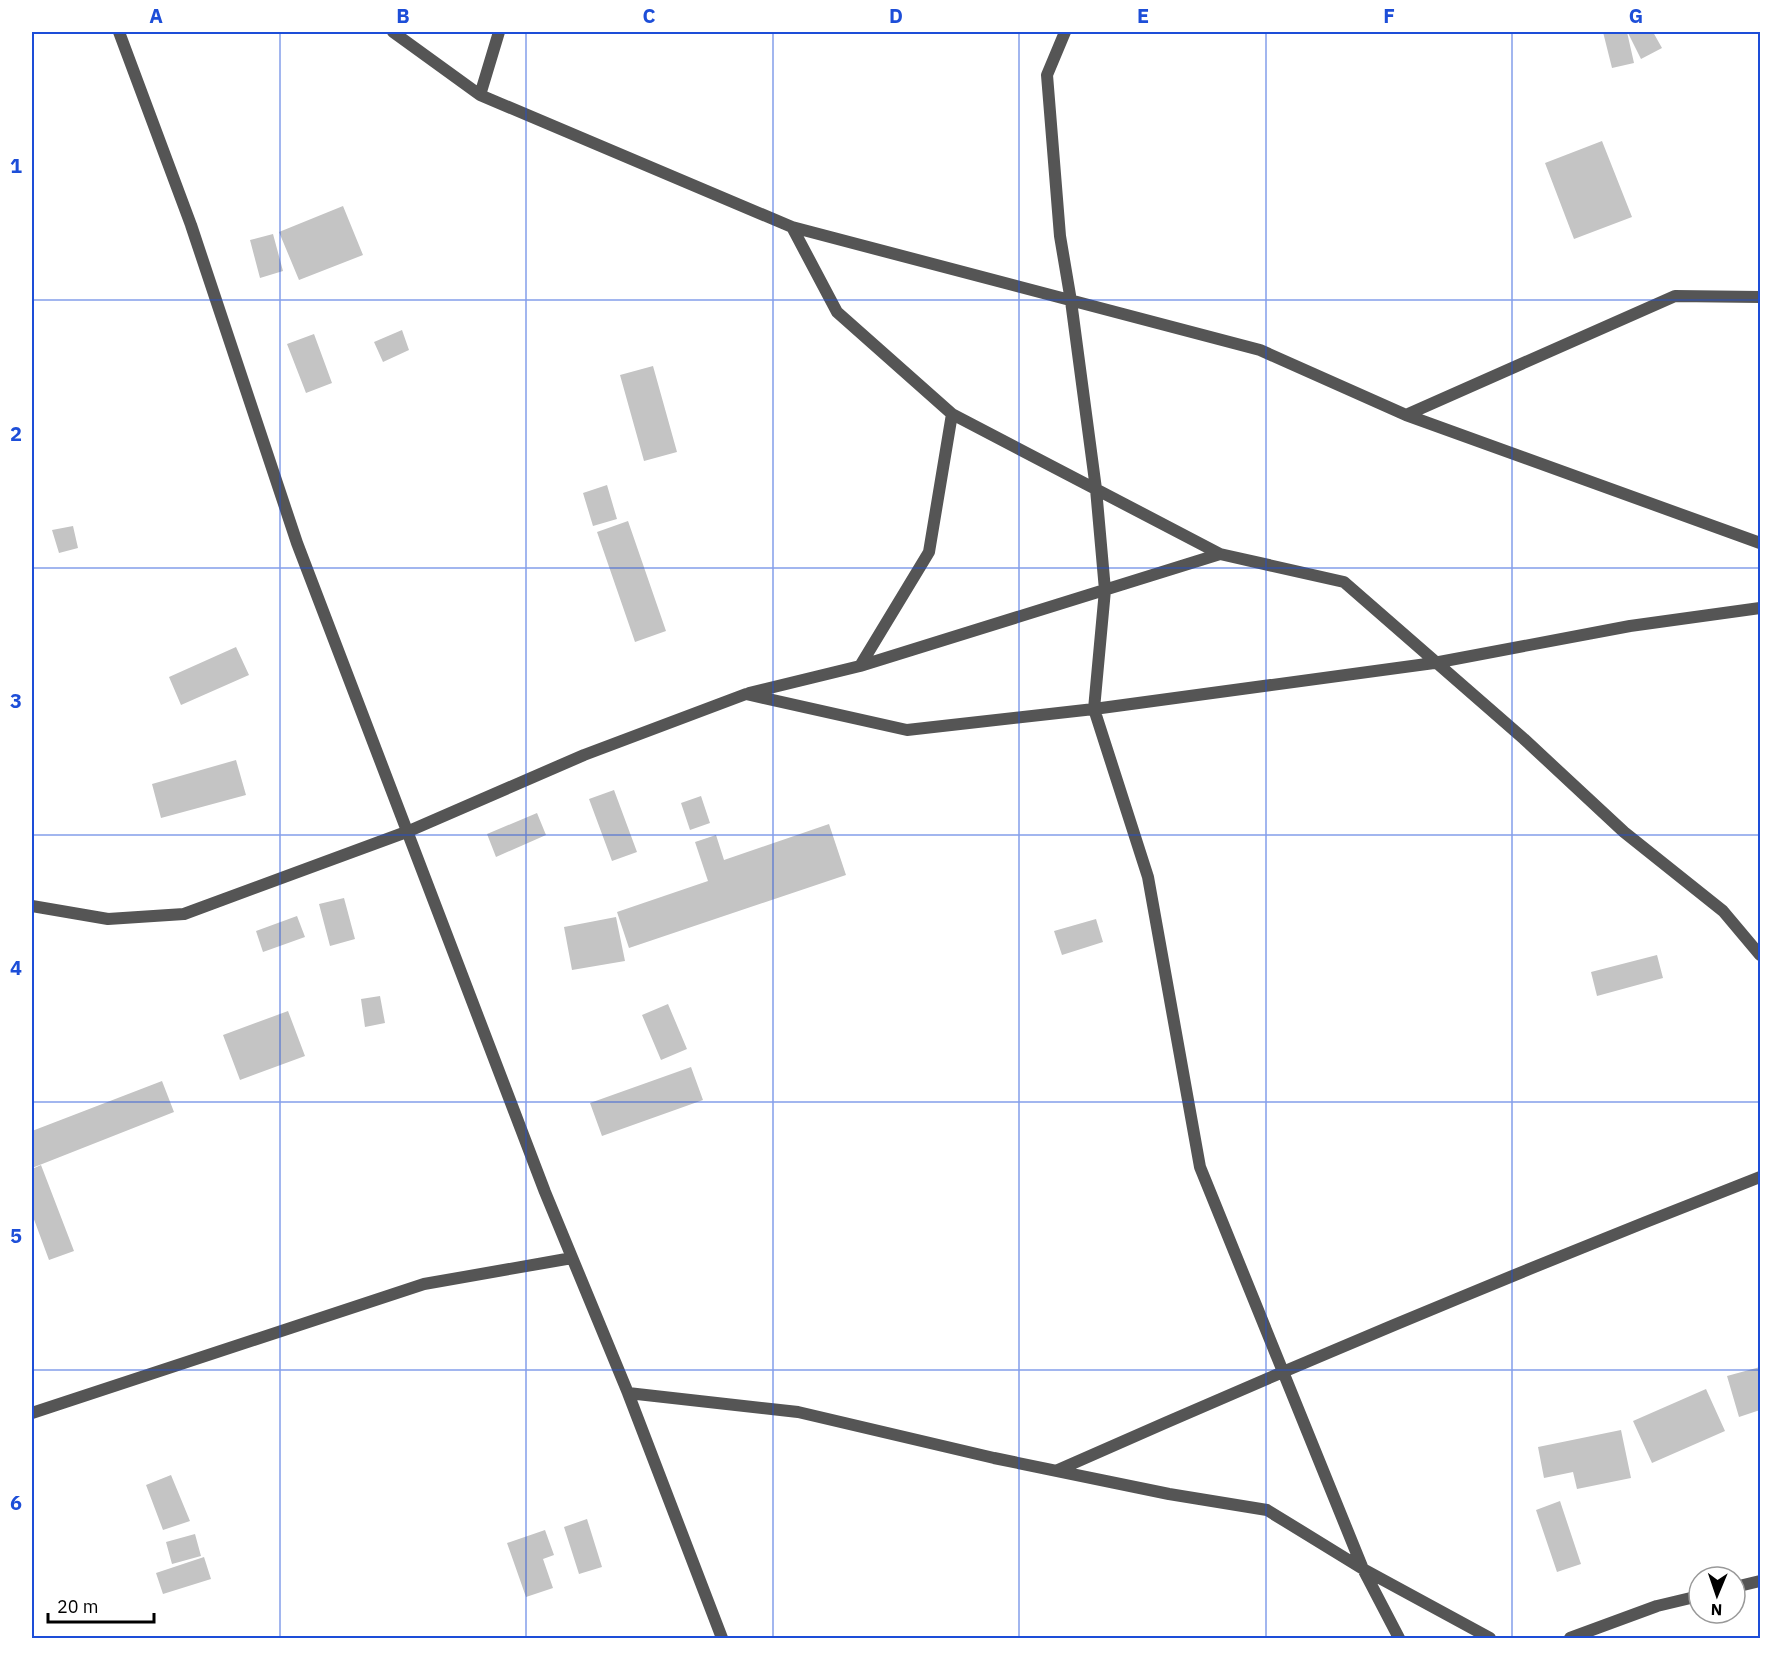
<svg xmlns="http://www.w3.org/2000/svg" width="1792" height="1670" font-family="'IBM Plex Sans',sans-serif">
<style>
.building{fill:#c4c4c4}
.lines{fill:none;stroke-linecap:round;stroke-linejoin:round}
.street{stroke:#555;stroke-width:12}
.grid{fill:none;stroke:#1d4ed8;stroke-width:1.5;stroke-opacity:0.55}
.neatline{fill:none;stroke:#1d4ed8;stroke-width:2}
.grid-label{font-size:20px;text-anchor:middle;font-weight:bold;fill:#1d4ed8}
</style>
<rect width="100%" height="100%" fill="#fff"/>
<path class="building" d="M 1603,32 L 1627,32 L 1634,63 L 1612,68 Z
M 1631,32 L 1653,32 L 1662,48 L 1641,59 L 1628,33 Z
M 1602,141 L 1632,217 L 1574,239 L 1545,163 Z
M 343,206 L 363,255 L 299,280 L 279,232 Z
M 273,234 L 283,271 L 260,278 L 250,240 Z
M 402,330 L 409,350 L 383,362 L 374,342 Z
M 314,334 L 332,383 L 306,393 L 287,344 Z
M 653,366 L 677,452 L 644,461 L 620,375 Z
M 607,485 L 617,519 L 593,526 L 583,493 Z
M 628,521 L 666,631 L 635,642 L 597,532 Z
M 73,526 L 78,548 L 59,553 L 52,530 Z
M 236,647 L 249,675 L 181,705 L 169,677 Z
M 236,760 L 246,795 L 161,818 L 152,784 Z
M 614,790 L 637,852 L 612,861 L 589,799 Z
M 701,796 L 710,823 L 690,830 L 681,803 Z
M 537,813 L 546,835 L 496,857 L 487,834 Z
M 829,824 L 846,875 L 629,948 L 617,912 L 708,881 L 695,842 L 716,835 L 724,860 Z
M 344,898 L 355,939 L 330,946 L 319,904 Z
M 297,916 L 305,937 L 263,952 L 256,931 Z
M 616,917 L 625,961 L 572,970 L 564,927 Z
M 1096,919 L 1103,942 L 1062,955 L 1054,931 Z
M 1657,955 L 1663,978 L 1597,996 L 1591,972 Z
M 380,996 L 385,1023 L 365,1027 L 361,999 Z
M 668,1004 L 687,1049 L 661,1060 L 642,1015 Z
M 288,1011 L 305,1056 L 240,1080 L 223,1035 Z
M 691,1067 L 703,1100 L 602,1136 L 590,1103 Z
M 162,1081 L 174,1112 L 32,1168 L 32,1131 Z
M 41,1165 L 74,1251 L 49,1260 L 32,1214 L 32,1169 Z
M 1760,1367 L 1760,1410 L 1739,1417 L 1727,1376 Z
M 1706,1389 L 1725,1431 L 1652,1463 L 1633,1421 Z
M 1621,1430 L 1631,1478 L 1577,1489 L 1573,1472 L 1544,1478 L 1538,1447 Z
M 171,1475 L 190,1521 L 163,1530 L 146,1485 Z
M 1560,1501 L 1581,1564 L 1557,1572 L 1536,1510 Z
M 587,1519 L 602,1567 L 579,1574 L 564,1527 Z
M 545,1530 L 554,1555 L 543,1559 L 553,1588 L 526,1597 L 507,1543 Z
M 195,1534 L 201,1556 L 172,1564 L 166,1542 Z
M 204,1557 L 211,1579 L 163,1594 L 156,1573 Z"/>
<g class="lines">
<path class="street" d="M 119,32 L 191,225 L 297,543 L 545,1192 L 628,1393 L 722,1638
M 393,32 L 480,95 L 792,227 L 1260,350 L 1406,415 L 1760,543
M 1065,32 L 1047,75 L 1060,236 L 1071,301 L 1096,489 L 1105,590 L 1094,709 L 1148,877 L 1200,1167 L 1363,1569 L 1399,1638
M 480,95 L 499,32
M 792,227 L 837,312 L 952,414 L 1220,554 L 1344,582 L 1524,739 L 1624,832 L 1723,911 L 1760,955
M 1406,415 L 1675,296 L 1760,297
M 860,666 L 929,552 L 952,414
M 749,693 L 860,666 L 1220,554
M 32,906 L 108,919 L 184,914 L 409,831 L 584,755 L 746,694 L 907,730 L 1094,709 L 1434,663 L 1630,626 L 1760,608
M 628,1393 L 798,1412 L 994,1458 L 1169,1494 L 1267,1510 L 1363,1569 L 1490,1638
M 32,1413 L 424,1284 L 572,1258
M 1058,1470 C 1290,1367 1524,1269 1760,1177
M 1735,1587 L 1760,1581
M 1570,1638 L 1657,1606 L 1699,1596"/>
</g>
<path class="grid" d="M 280,32 L 280,1638M 526,32 L 526,1638M 773,32 L 773,1638M 1019,32 L 1019,1638M 1266,32 L 1266,1638M 1512,32 L 1512,1638M 32,300 L 1760,300M 32,568 L 1760,568M 32,835 L 1760,835M 32,1102 L 1760,1102M 32,1370 L 1760,1370"/>
<rect width="1792" height="1670" fill="none" stroke="#ffffff" stroke-width="66"/>
<g transform="translate(1717 1595) rotate(182)"><circle r="28" fill="#ffffff" stroke="#999999" stroke-width="1.5"/>
<path d="M0-4.5L10 22L0 15L-10 22Z" fill="#000000"/>
<text y="-9" font-size="16" font-weight="bold" text-anchor="middle" fill="#000000">N</text>
</g>
<path d="M48 1613v9h106v-9" fill="none" stroke="#000000" stroke-width="3"/>
<text x="57" y="1613" font-size="18" fill="#000000" stroke="#ffffff" stroke-width="4.5" paint-order="stroke">20 m</text>
<rect x="33" y="33" width="1726" height="1604" class="neatline"/>
<g class="grid-label">
<text x="156" y="23">A</text>
<text x="403" y="23">B</text>
<text x="649" y="23">C</text>
<text x="896" y="23">D</text>
<text x="1143" y="23">E</text>
<text x="1389" y="23">F</text>
<text x="1636" y="23">G</text>
<text x="16" y="173">1</text>
<text x="16" y="441">2</text>
<text x="16" y="708">3</text>
<text x="16" y="975">4</text>
<text x="16" y="1243">5</text>
<text x="16" y="1510">6</text>
</g>
</svg>
